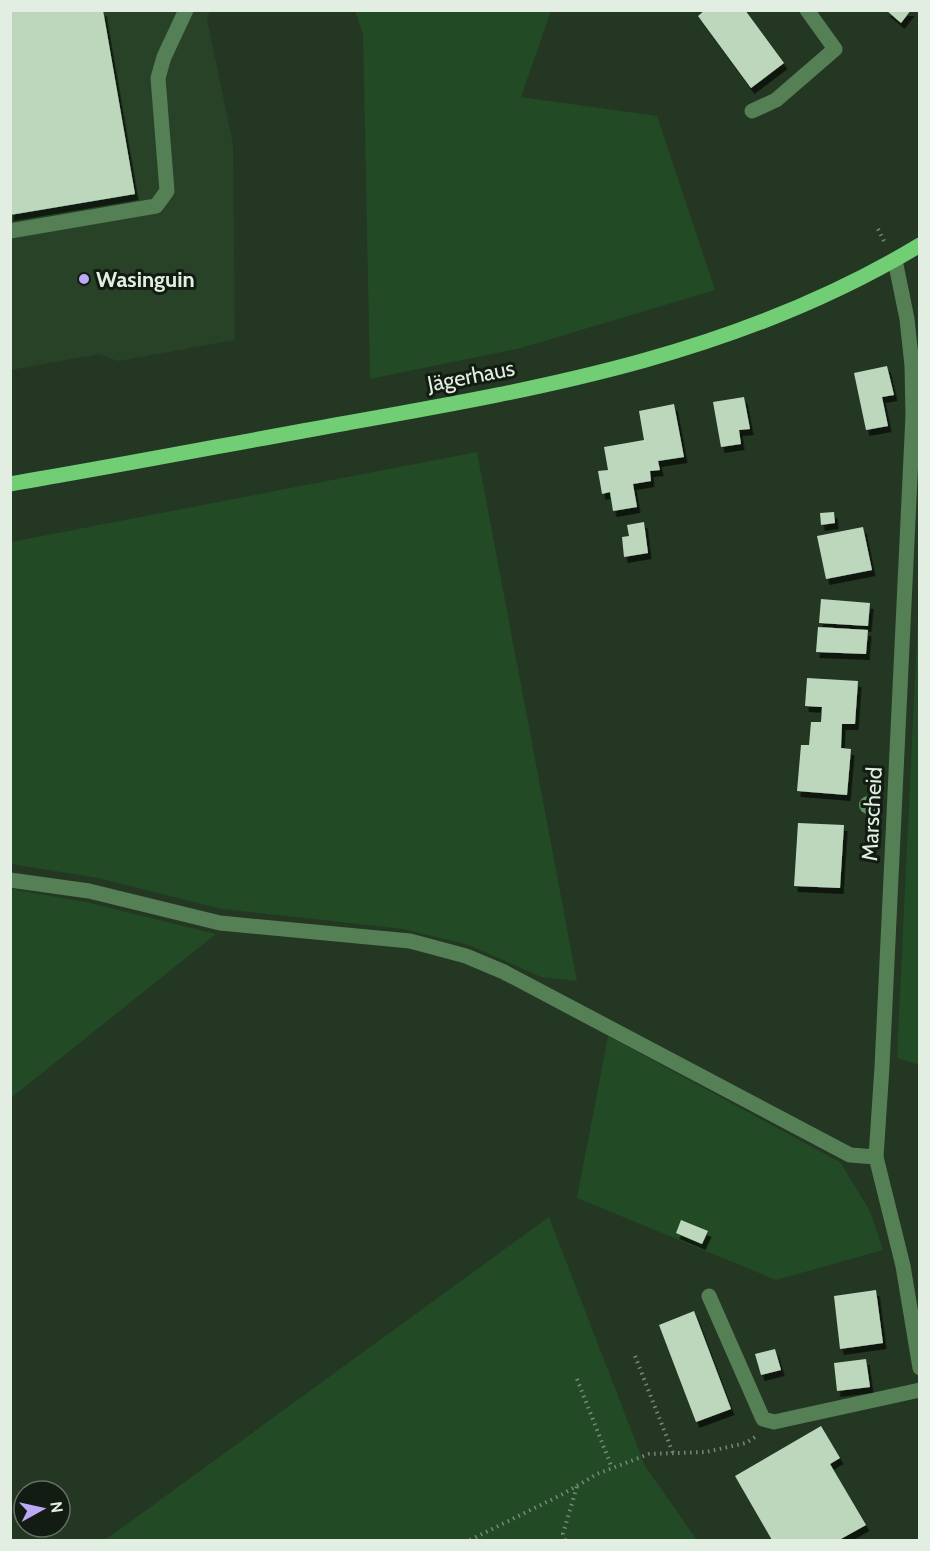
<svg xmlns="http://www.w3.org/2000/svg" width="930" height="1551" font-family="Cabin,sans-serif">
<style>
.built{fill:#284228}
.green{fill:#224a24}
.building{fill:#bdd7bd;filter:url(#shadow)}
.lines{fill:none;stroke-linecap:round;stroke-linejoin:round}
.path{stroke:#788978;stroke-width:4;stroke-dasharray:1.5 4.5;stroke-linecap:butt}
.minor{stroke:#558055;stroke-width:15}
.major{stroke:#71ce75;stroke-width:15}
.tree{fill:#5a955b}
.poi-dot{fill:#bcaaf6;stroke:#131c13;stroke-width:2}
.labels{text-anchor:middle;dominant-baseline:central;stroke-width:6;stroke-linejoin:round;paint-order:stroke}
.poi-label{font-size:22px;font-weight:bold;fill:#e1eee1;stroke:#131c13;text-anchor:start}
.street-label{font-size:22px;fill:#e1eee1;stroke:#131c13}
</style>
<defs>
<filter id="shadow"><feDropShadow dx="3.5" dy="6" stdDeviation="0" flood-color="#0009"/></filter>
</defs>
<rect width="100%" height="100%" fill="#233723"/>
<path class="built" d="M 11,11 L 210,11 L 207,19 L 233,144 L 235,340 L 118,361 L 99,354 L 11,370 Z"/>
<path class="green" d="M 355,11 L 551,11 L 521,97 L 657,116 L 715,290 L 521,348 L 370,379 L 363,34 Z
M 477,452 L 577,981 L 541,977 L 469,945 L 403,929 L 222,909 L 98,878 L 11,864 L 11,542 Z
M 919,594 L 919,1065 L 897,1058 Z
M 11,889 L 86,902 L 216,934 L 11,1098 Z
M 608,1036 L 840,1162 L 870,1211 L 883,1250 L 776,1280 L 577,1198 Z
M 549,1217 L 645,1466 L 697,1540 L 105,1540 Z"/>
<path class="building" d="M 10,10 L 103,10 L 135,194 L 10,215 Z
M 705,10 L 745,10 L 784,63 L 751,88 L 698,16 Z
M 886,10 L 911,10 L 901,23 Z
M 887,366 L 894,395 L 882,397 L 888,426 L 866,430 L 854,373 Z
M 744,397 L 750,429 L 739,430 L 741,444 L 721,447 L 713,402 Z
M 674,404 L 684,457 L 658,461 L 660,470 L 650,471 L 651,481 L 633,484 L 637,507 L 613,511 L 610,492 L 602,494 L 598,471 L 608,470 L 604,447 L 644,440 L 639,411 Z
M 834,512 L 835,523 L 821,525 L 820,513 Z
M 644,522 L 648,553 L 624,557 L 622,537 L 629,536 L 627,525 Z
M 863,527 L 872,570 L 826,579 L 817,536 Z
M 821,599 L 870,603 L 868,626 L 819,623 Z
M 818,627 L 868,630 L 866,654 L 816,652 Z
M 807,678 L 858,681 L 855,724 L 842,724 L 841,748 L 851,749 L 847,795 L 797,791 L 801,745 L 809,745 L 811,722 L 821,722 L 822,707 L 805,706 Z
M 798,823 L 844,825 L 840,888 L 794,886 Z
M 681,1220 L 708,1231 L 702,1244 L 676,1233 Z
M 876,1290 L 883,1343 L 840,1349 L 834,1296 Z
M 694,1311 L 731,1409 L 696,1422 L 659,1325 Z
M 775,1349 L 781,1370 L 761,1375 L 755,1354 Z
M 866,1359 L 870,1387 L 837,1391 L 834,1363 Z
M 821,1426 L 840,1458 L 830,1464 L 866,1525 L 839,1540 L 772,1540 L 735,1476 Z"/>
<g class="lines">
<path class="path" d="M 878,229 L 884,241
M 635,1356 L 673,1453
M 577,1379 L 612,1468
M 470,1540 L 563,1494 L 597,1474 L 649,1454 L 706,1452 L 746,1443 L 755,1437
M 565,1540 L 563,1534 L 577,1486"/>
<path class="minor" d="M 752,111 L 776,100 L 835,49 L 807,10
M 10,231 L 156,206 L 167,191 L 158,78 L 164,57 L 186,10
M 895,260 L 907,319 L 912,366 L 913,415 L 882,1067 L 876,1157 L 903,1266 L 920,1368
M 10,880 L 89,891 L 220,923 L 410,941 L 466,956 L 504,972 L 850,1155 L 876,1157
M 709,1296 L 763,1419 L 774,1422 L 920,1390"/>
<path class="major" d="M 10,484 C 123,465 235,443 347,423 C 549,387 741,353 920,245"/>
</g>
<circle class="tree" cx="868" cy="805" r="9"/>
<circle class="poi-dot" cx="84" cy="279" r="6"/>
<g class="labels">
<g class="poi-label">
<text x="96" y="279">Wasinguin</text>
</g>
<g class="street-label">
<text transform="translate(471 376) rotate(-11)">Jägerhaus</text>
<text transform="translate(872 814) rotate(-87)">Marscheid</text>
</g>
</g>
<rect width="930" height="1551" fill="none" stroke="#e1eee1" stroke-width="24"/>
<g transform="translate(42 1509) rotate(82)"><circle r="28" fill="#131c13" stroke="#657065" stroke-width="1.5"/>
<path d="M0-4.5L10 22L0 15L-10 22Z" fill="#bcaaf6"/>
<text y="-9" font-size="16" font-weight="bold" text-anchor="middle" fill="#e1eee1">N</text>
</g>
</svg>
